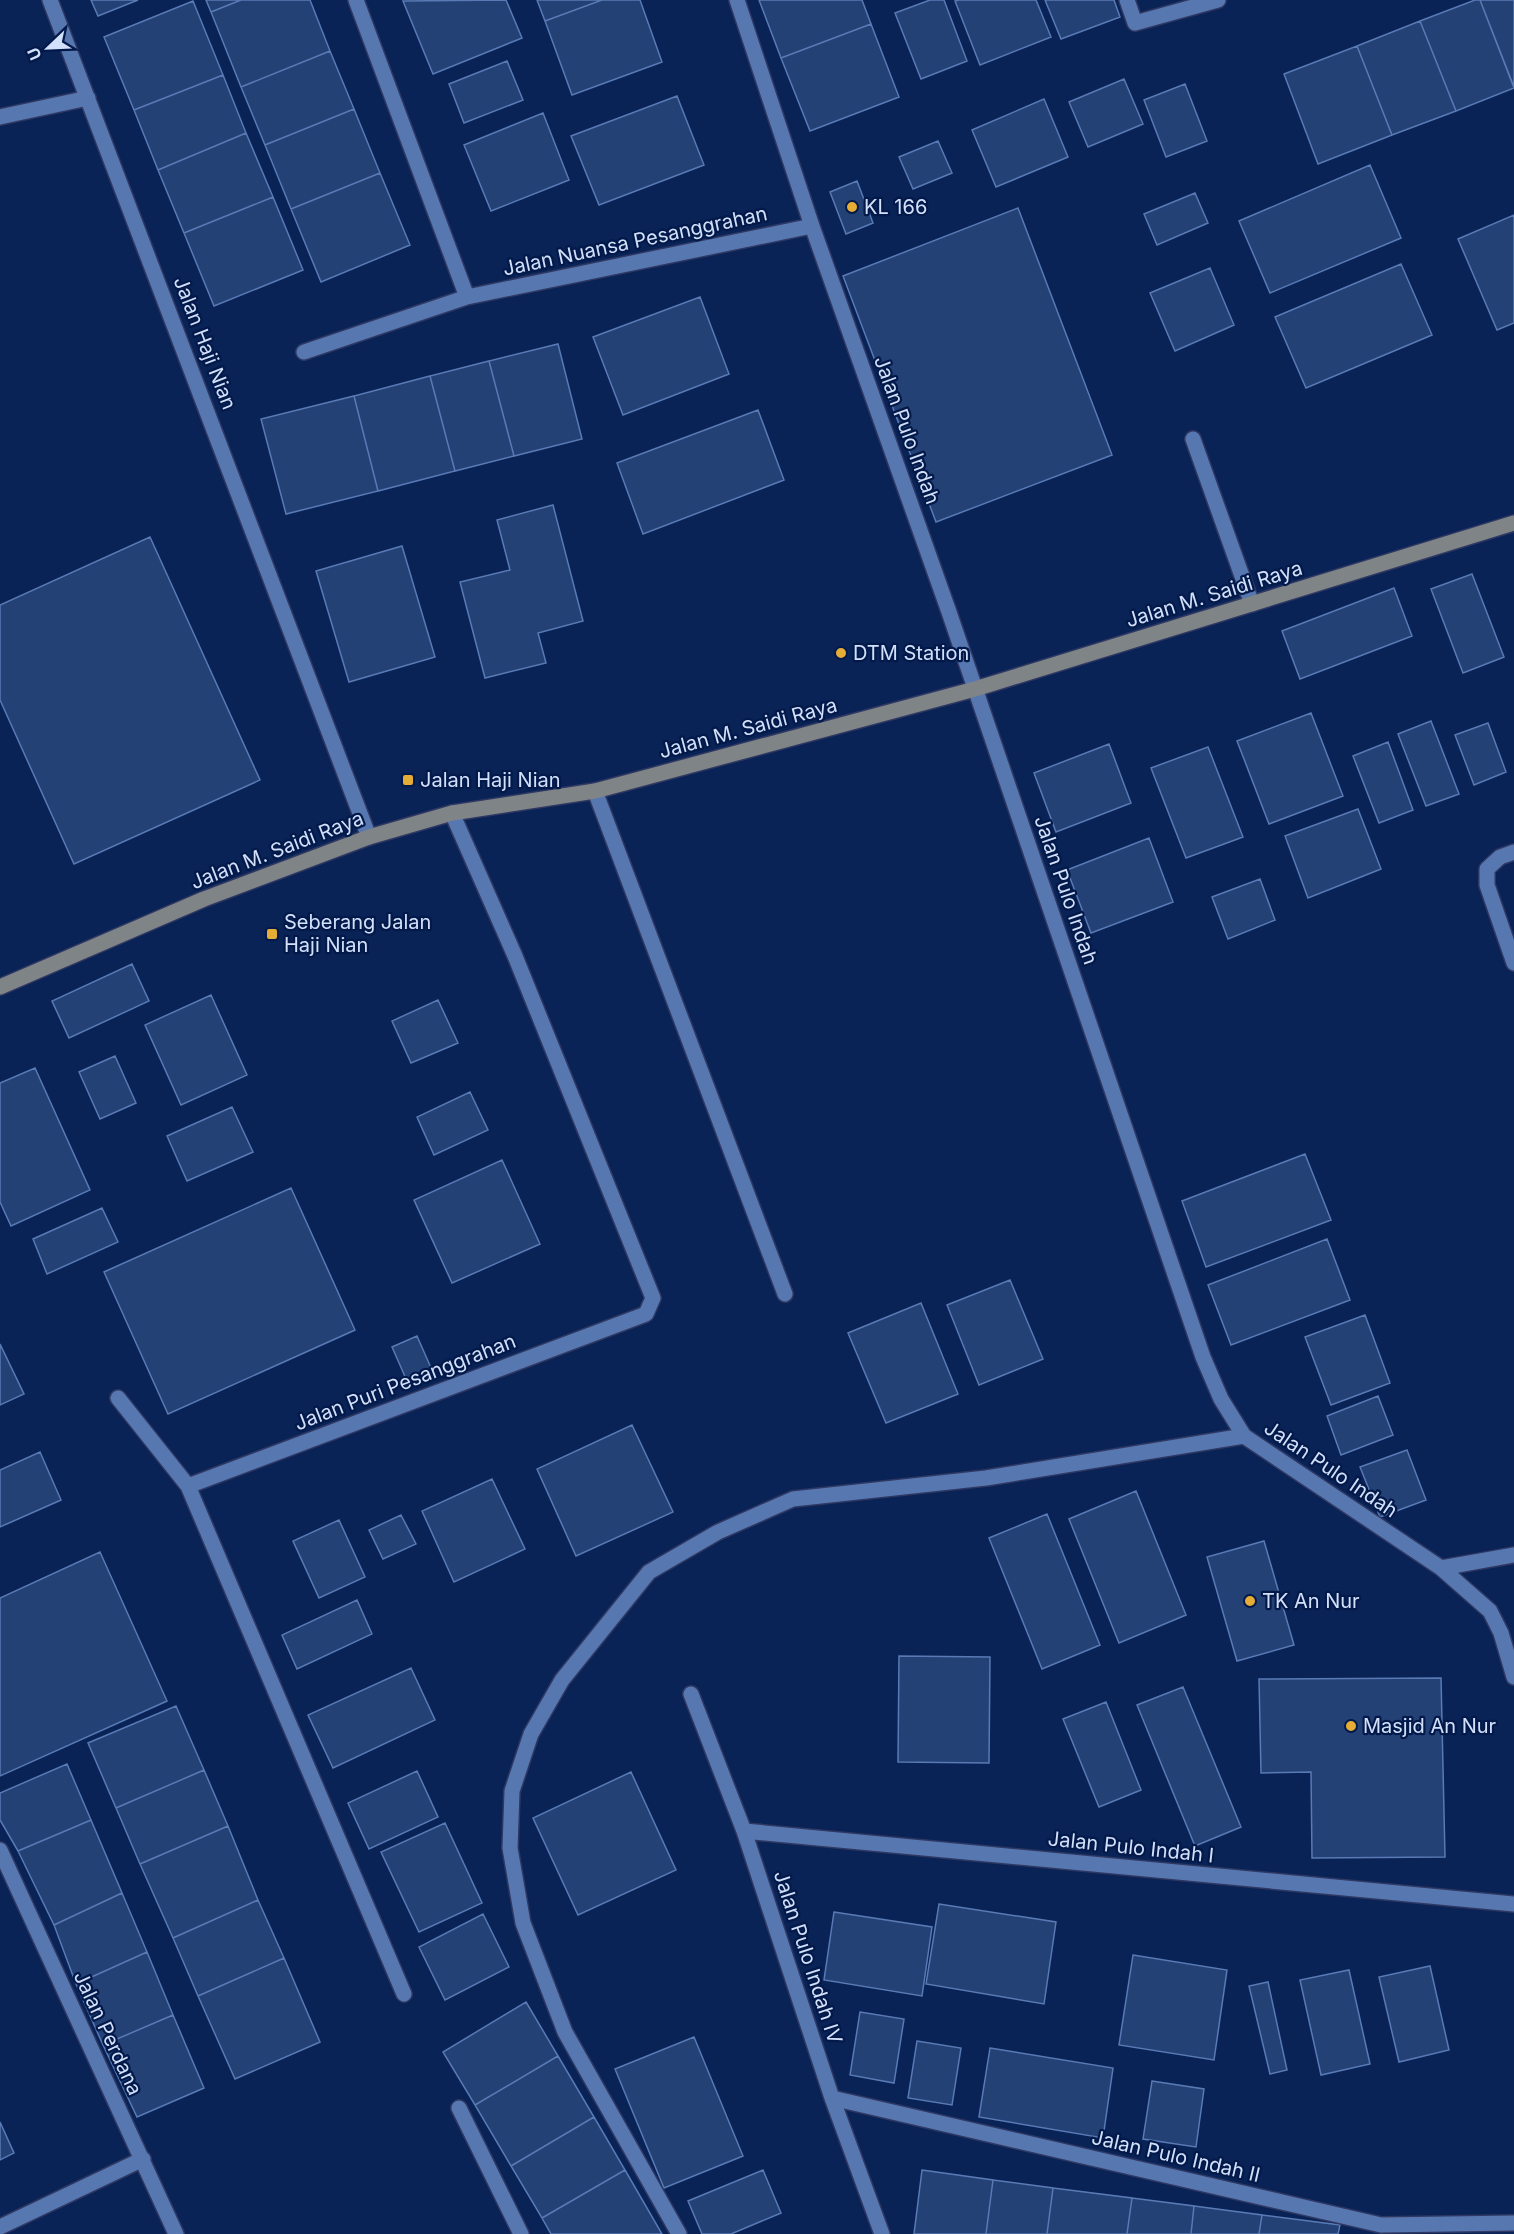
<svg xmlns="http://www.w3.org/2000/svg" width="1514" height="2234" font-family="Inter,sans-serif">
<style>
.building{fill:#244176;stroke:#597ab4;stroke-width:1.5}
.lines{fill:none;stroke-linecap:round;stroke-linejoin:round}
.lane-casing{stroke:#2e3863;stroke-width:18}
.street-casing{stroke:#2e3863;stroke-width:18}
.secondary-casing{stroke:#2e3863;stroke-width:18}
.lane{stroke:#5777b1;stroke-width:15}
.street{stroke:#5777b1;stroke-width:15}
.secondary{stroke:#7f8486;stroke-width:15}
.poi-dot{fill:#e5ad36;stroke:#02194a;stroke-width:2}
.labels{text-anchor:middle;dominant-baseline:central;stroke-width:4.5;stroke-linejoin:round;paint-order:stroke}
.poi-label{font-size:20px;fill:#d2e0fa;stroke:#02194a;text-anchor:start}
.street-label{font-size:20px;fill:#d2e0fa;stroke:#02194a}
</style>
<rect width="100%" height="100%" fill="#092356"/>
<path class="building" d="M 91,0 L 138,0 L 98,16 Z
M 206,0 L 241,0 L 211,12 Z
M 241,0 L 310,0 L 330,51 L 241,87 L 211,12 Z
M 506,0 L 522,38 L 433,74 L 403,1 Z
M 537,0 L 602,0 L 545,21 Z
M 602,0 L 640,0 L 662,62 L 572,95 L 545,21 Z
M 759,0 L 862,0 L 871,24 L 781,58 Z
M 930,0 L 944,0 L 967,61 L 921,79 L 895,13 Z
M 959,0 L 1036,0 L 1051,37 L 980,65 L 955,1 Z
M 1045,0 L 1114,0 L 1120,17 L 1061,39 Z
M 1475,0 L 1480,0 L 1514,88 L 1456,111 L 1420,21 Z
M 1480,0 L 1514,0 L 1514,87 Z
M 193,1 L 223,75 L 134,110 L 104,37 Z
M 1420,21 L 1456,111 L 1392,135 L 1357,46 Z
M 871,24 L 899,97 L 810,131 L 781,58 Z
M 1357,46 L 1392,135 L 1318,164 L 1284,74 Z
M 330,51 L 354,109 L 265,145 L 241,87 Z
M 507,61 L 523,100 L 464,123 L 449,84 Z
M 223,75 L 246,133 L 158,170 L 134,110 Z
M 1124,79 L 1143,124 L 1088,147 L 1069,102 Z
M 1185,84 L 1207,141 L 1166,157 L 1144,100 Z
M 677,96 L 704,165 L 599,205 L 571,136 Z
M 1044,99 L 1068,157 L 996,187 L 972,130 Z
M 354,109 L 380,173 L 291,209 L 265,145 Z
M 543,113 L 569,180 L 491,211 L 464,145 Z
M 246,133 L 273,197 L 184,233 L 158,170 Z
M 938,141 L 952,173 L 913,189 L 899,157 Z
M 1370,165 L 1401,238 L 1270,293 L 1239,221 Z
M 380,173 L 410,245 L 321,282 L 291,209 Z
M 857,181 L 873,223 L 846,234 L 830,192 Z
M 1195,193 L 1208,223 L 1157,245 L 1144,214 Z
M 273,197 L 303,270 L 214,306 L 184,233 Z
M 1018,208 L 1112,455 L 936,522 L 843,276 Z
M 1514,215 L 1514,323 L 1497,330 L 1458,239 Z
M 1401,264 L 1432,335 L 1306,388 L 1275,317 Z
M 1210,268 L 1234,325 L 1175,351 L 1150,293 Z
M 700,297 L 729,374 L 623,415 L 593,337 Z
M 558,344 L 582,439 L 514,456 L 489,361 Z
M 489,361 L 514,456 L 455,471 L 430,376 Z
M 430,376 L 455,471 L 378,491 L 354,396 Z
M 354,396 L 378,491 L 286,514 L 261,419 Z
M 758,410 L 784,480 L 643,534 L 617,463 Z
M 553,505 L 583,621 L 538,633 L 546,663 L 485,678 L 460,582 L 510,570 L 497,520 Z
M 150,537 L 260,780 L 74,864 L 0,700 L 0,605 Z
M 402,546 L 435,657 L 349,682 L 316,571 Z
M 1472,574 L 1504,657 L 1463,673 L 1431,589 Z
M 1394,588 L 1412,636 L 1300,679 L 1282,631 Z
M 1311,713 L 1343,796 L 1269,824 L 1237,741 Z
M 1431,721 L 1459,794 L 1426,806 L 1398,734 Z
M 1488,723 L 1506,772 L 1474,785 L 1455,735 Z
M 1388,742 L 1413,810 L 1379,823 L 1353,756 Z
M 1109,744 L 1131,803 L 1056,832 L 1034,773 Z
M 1208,747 L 1243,837 L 1186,858 L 1151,768 Z
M 1358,809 L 1381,869 L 1308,898 L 1285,836 Z
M 1149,838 L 1173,902 L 1091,933 L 1067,870 Z
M 1260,879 L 1275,920 L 1228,939 L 1212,897 Z
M 132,964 L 149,1001 L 69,1038 L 52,1001 Z
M 211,995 L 247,1075 L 181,1105 L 145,1025 Z
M 438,1000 L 458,1043 L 411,1063 L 392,1021 Z
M 115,1056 L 136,1103 L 100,1119 L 79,1072 Z
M 35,1068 L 90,1190 L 11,1226 L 0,1202 L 0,1083 Z
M 470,1092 L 488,1130 L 434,1155 L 417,1117 Z
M 232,1107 L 253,1152 L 187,1181 L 167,1136 Z
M 1305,1154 L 1331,1220 L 1206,1267 L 1182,1201 Z
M 502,1160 L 540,1244 L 452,1283 L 414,1200 Z
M 291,1188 L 355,1330 L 168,1414 L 104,1272 Z
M 102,1208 L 118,1242 L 47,1274 L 33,1239 Z
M 1327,1239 L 1350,1300 L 1231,1345 L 1208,1285 Z
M 1010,1280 L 1043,1359 L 979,1385 L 947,1305 Z
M 921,1303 L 958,1394 L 886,1423 L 848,1333 Z
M 1365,1315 L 1390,1383 L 1331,1405 L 1305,1337 Z
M 417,1336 L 432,1370 L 407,1381 L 392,1347 Z
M 0,1344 L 24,1394 L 0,1405 Z
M 1378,1396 L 1393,1435 L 1341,1455 L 1327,1416 Z
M 632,1425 L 673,1512 L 576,1556 L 537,1469 Z
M 1407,1450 L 1426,1500 L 1380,1517 L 1360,1467 Z
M 40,1452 L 61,1500 L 0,1527 L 0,1470 Z
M 492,1479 L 525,1549 L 454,1582 L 422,1511 Z
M 1136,1491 L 1186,1615 L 1119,1643 L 1069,1519 Z
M 1047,1514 L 1100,1645 L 1042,1669 L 989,1538 Z
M 401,1515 L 416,1544 L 383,1559 L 369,1530 Z
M 339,1520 L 365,1577 L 319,1598 L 293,1541 Z
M 1264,1541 L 1294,1645 L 1237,1661 L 1207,1557 Z
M 100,1552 L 167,1701 L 0,1776 L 0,1598 Z
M 357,1600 L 372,1634 L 297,1669 L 282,1635 Z
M 899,1656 L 990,1657 L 989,1763 L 898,1762 Z
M 411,1668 L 435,1720 L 333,1768 L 308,1715 Z
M 1441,1678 L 1445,1857 L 1312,1858 L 1311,1772 L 1261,1773 L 1259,1679 Z
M 1183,1687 L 1241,1827 L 1195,1846 L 1137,1705 Z
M 1106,1702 L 1141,1790 L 1099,1807 L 1063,1719 Z
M 176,1706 L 204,1770 L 116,1808 L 88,1743 Z
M 67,1764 L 91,1820 L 18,1851 L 0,1820 L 0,1793 Z
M 204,1770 L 228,1826 L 140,1864 L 116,1808 Z
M 417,1771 L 438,1817 L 369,1849 L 348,1803 Z
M 631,1772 L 676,1870 L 578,1915 L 533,1818 Z
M 91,1820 L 122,1893 L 54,1925 L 18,1851 Z
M 445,1823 L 482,1903 L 419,1932 L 381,1852 Z
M 228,1826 L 258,1900 L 173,1938 L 140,1864 Z
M 122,1893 L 147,1952 L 76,1984 L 54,1925 Z
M 258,1900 L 284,1958 L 198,1996 L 173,1938 Z
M 939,1904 L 1056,1922 L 1044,2004 L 926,1984 Z
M 834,1912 L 932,1927 L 922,1996 L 824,1980 Z
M 483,1914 L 509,1967 L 445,2000 L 419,1947 Z
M 147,1952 L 173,2015 L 103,2045 L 76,1984 Z
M 1133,1955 L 1227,1970 L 1214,2060 L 1119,2045 Z
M 284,1958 L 320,2042 L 235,2079 L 198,1996 Z
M 1430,1966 L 1449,2050 L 1399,2062 L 1379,1977 Z
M 1349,1970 L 1370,2064 L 1321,2075 L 1300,1980 Z
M 1268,1982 L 1287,2070 L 1270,2074 L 1249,1986 Z
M 526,2002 L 558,2056 L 475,2105 L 443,2052 Z
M 860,2012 L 904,2019 L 894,2083 L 850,2075 Z
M 173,2015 L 204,2088 L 137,2117 L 103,2045 Z
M 694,2037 L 743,2156 L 664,2188 L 615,2069 Z
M 917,2041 L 961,2048 L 952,2105 L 908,2098 Z
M 990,2048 L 1113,2068 L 1103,2138 L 979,2117 Z
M 558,2056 L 594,2117 L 511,2166 L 475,2105 Z
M 1152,2081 L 1204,2089 L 1196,2147 L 1143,2139 Z
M 594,2117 L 625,2170 L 542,2218 L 511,2166 Z
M 0,2122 L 14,2153 L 0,2160 Z
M 625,2170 L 662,2234 L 551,2234 L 542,2218 Z
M 763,2170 L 781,2213 L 731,2234 L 702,2234 L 688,2201 Z
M 922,2170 L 993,2180 L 986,2234 L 914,2234 Z
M 993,2180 L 1053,2188 L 1047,2234 L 986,2234 Z
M 1053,2188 L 1132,2198 L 1127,2234 L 1047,2234 Z
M 1132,2198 L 1194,2206 L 1191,2234 L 1127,2234 Z
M 1194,2206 L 1262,2215 L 1259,2234 L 1191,2234 Z
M 1262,2215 L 1340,2225 L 1338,2234 L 1259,2234 Z"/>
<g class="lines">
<defs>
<path id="lane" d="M 1193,439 L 1252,604
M 595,791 L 785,1294"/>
<path id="street" d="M 50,0 L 369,837
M 356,0 L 467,297 L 812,226
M 737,0 L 812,226 L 949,612 L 1203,1357 L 1221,1399 L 1244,1436 L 1441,1568 L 1490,1611 L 1501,1633 L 1514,1677
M 1127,0 L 1135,23 L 1218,0
M 0,117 L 88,98
M 304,352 L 467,297
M 1514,852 L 1500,857 L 1487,869 L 1487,885 L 1514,963
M 118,1398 L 188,1486
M 1441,1568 L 1514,1555
M 691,1694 L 744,1831 L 832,2098 L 882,2234
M 744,1831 L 1514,1904
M 0,1850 L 176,2234
M 404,1994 L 188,1486 L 646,1314 L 653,1298 L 515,956 L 452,813
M 832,2098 L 1381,2225 L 1514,2223
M 459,2108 L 521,2234
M 0,2227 L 143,2159
M 679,2234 L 565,2032 L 523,1923 L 510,1848 L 512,1791 L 531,1734 L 562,1680 L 649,1572 L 718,1532 L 793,1499 L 986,1478 L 1244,1436"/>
<path id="secondary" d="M 0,987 L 204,899 L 369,837 L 452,813 L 595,791 L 975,689 L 1514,523"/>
</defs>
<use href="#lane" class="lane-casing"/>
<use href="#street" class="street-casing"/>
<use href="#secondary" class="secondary-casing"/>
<use href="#lane" class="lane"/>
<use href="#street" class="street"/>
<use href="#secondary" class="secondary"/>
</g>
<g class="poi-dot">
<circle cx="852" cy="207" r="6"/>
<circle cx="841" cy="653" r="6"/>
<rect x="402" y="774" width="12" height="12" rx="3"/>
<rect x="266" y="928" width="12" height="12" rx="3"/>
<circle cx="1250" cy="1601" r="6"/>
<circle cx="1351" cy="1726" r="6"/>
</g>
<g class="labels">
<g class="poi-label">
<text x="864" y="207">KL 166</text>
<text x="853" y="653">DTM Station</text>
<text x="420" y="780">Jalan Haji Nian</text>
<text x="284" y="922">Seberang Jalan<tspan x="284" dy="23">Haji Nian</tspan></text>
<text x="1262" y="1601">TK An Nur</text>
<text x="1363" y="1726">Masjid An Nur</text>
</g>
<g class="street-label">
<text transform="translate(635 241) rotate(-12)">Jalan Nuansa Pesanggrahan</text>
<text transform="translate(205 343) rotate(69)">Jalan Haji Nian</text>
<text transform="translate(907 430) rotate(70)">Jalan Pulo Indah</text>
<text transform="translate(1214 594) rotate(-17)">Jalan M. Saidi Raya</text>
<text transform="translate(748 728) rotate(-15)">Jalan M. Saidi Raya</text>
<text transform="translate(277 850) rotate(-21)">Jalan M. Saidi Raya</text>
<text transform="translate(1066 890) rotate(71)">Jalan Pulo Indah</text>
<text transform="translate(405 1382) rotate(-21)">Jalan Puri Pesanggrahan</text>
<text transform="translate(1331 1469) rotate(34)">Jalan Pulo Indah</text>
<text transform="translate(1131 1847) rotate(6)">Jalan Pulo Indah I</text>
<text transform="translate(808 1957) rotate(72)">Jalan Pulo Indah IV</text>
<text transform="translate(108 2033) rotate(65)">Jalan Perdana</text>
<text transform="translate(1176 2156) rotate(13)">Jalan Pulo Indah II</text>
</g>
</g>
<g transform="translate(48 48) rotate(247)" stroke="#02194a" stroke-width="4.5" paint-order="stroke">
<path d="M0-4.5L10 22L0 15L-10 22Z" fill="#d2e0fa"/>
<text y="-9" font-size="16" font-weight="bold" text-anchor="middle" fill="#d2e0fa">U</text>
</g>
</svg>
